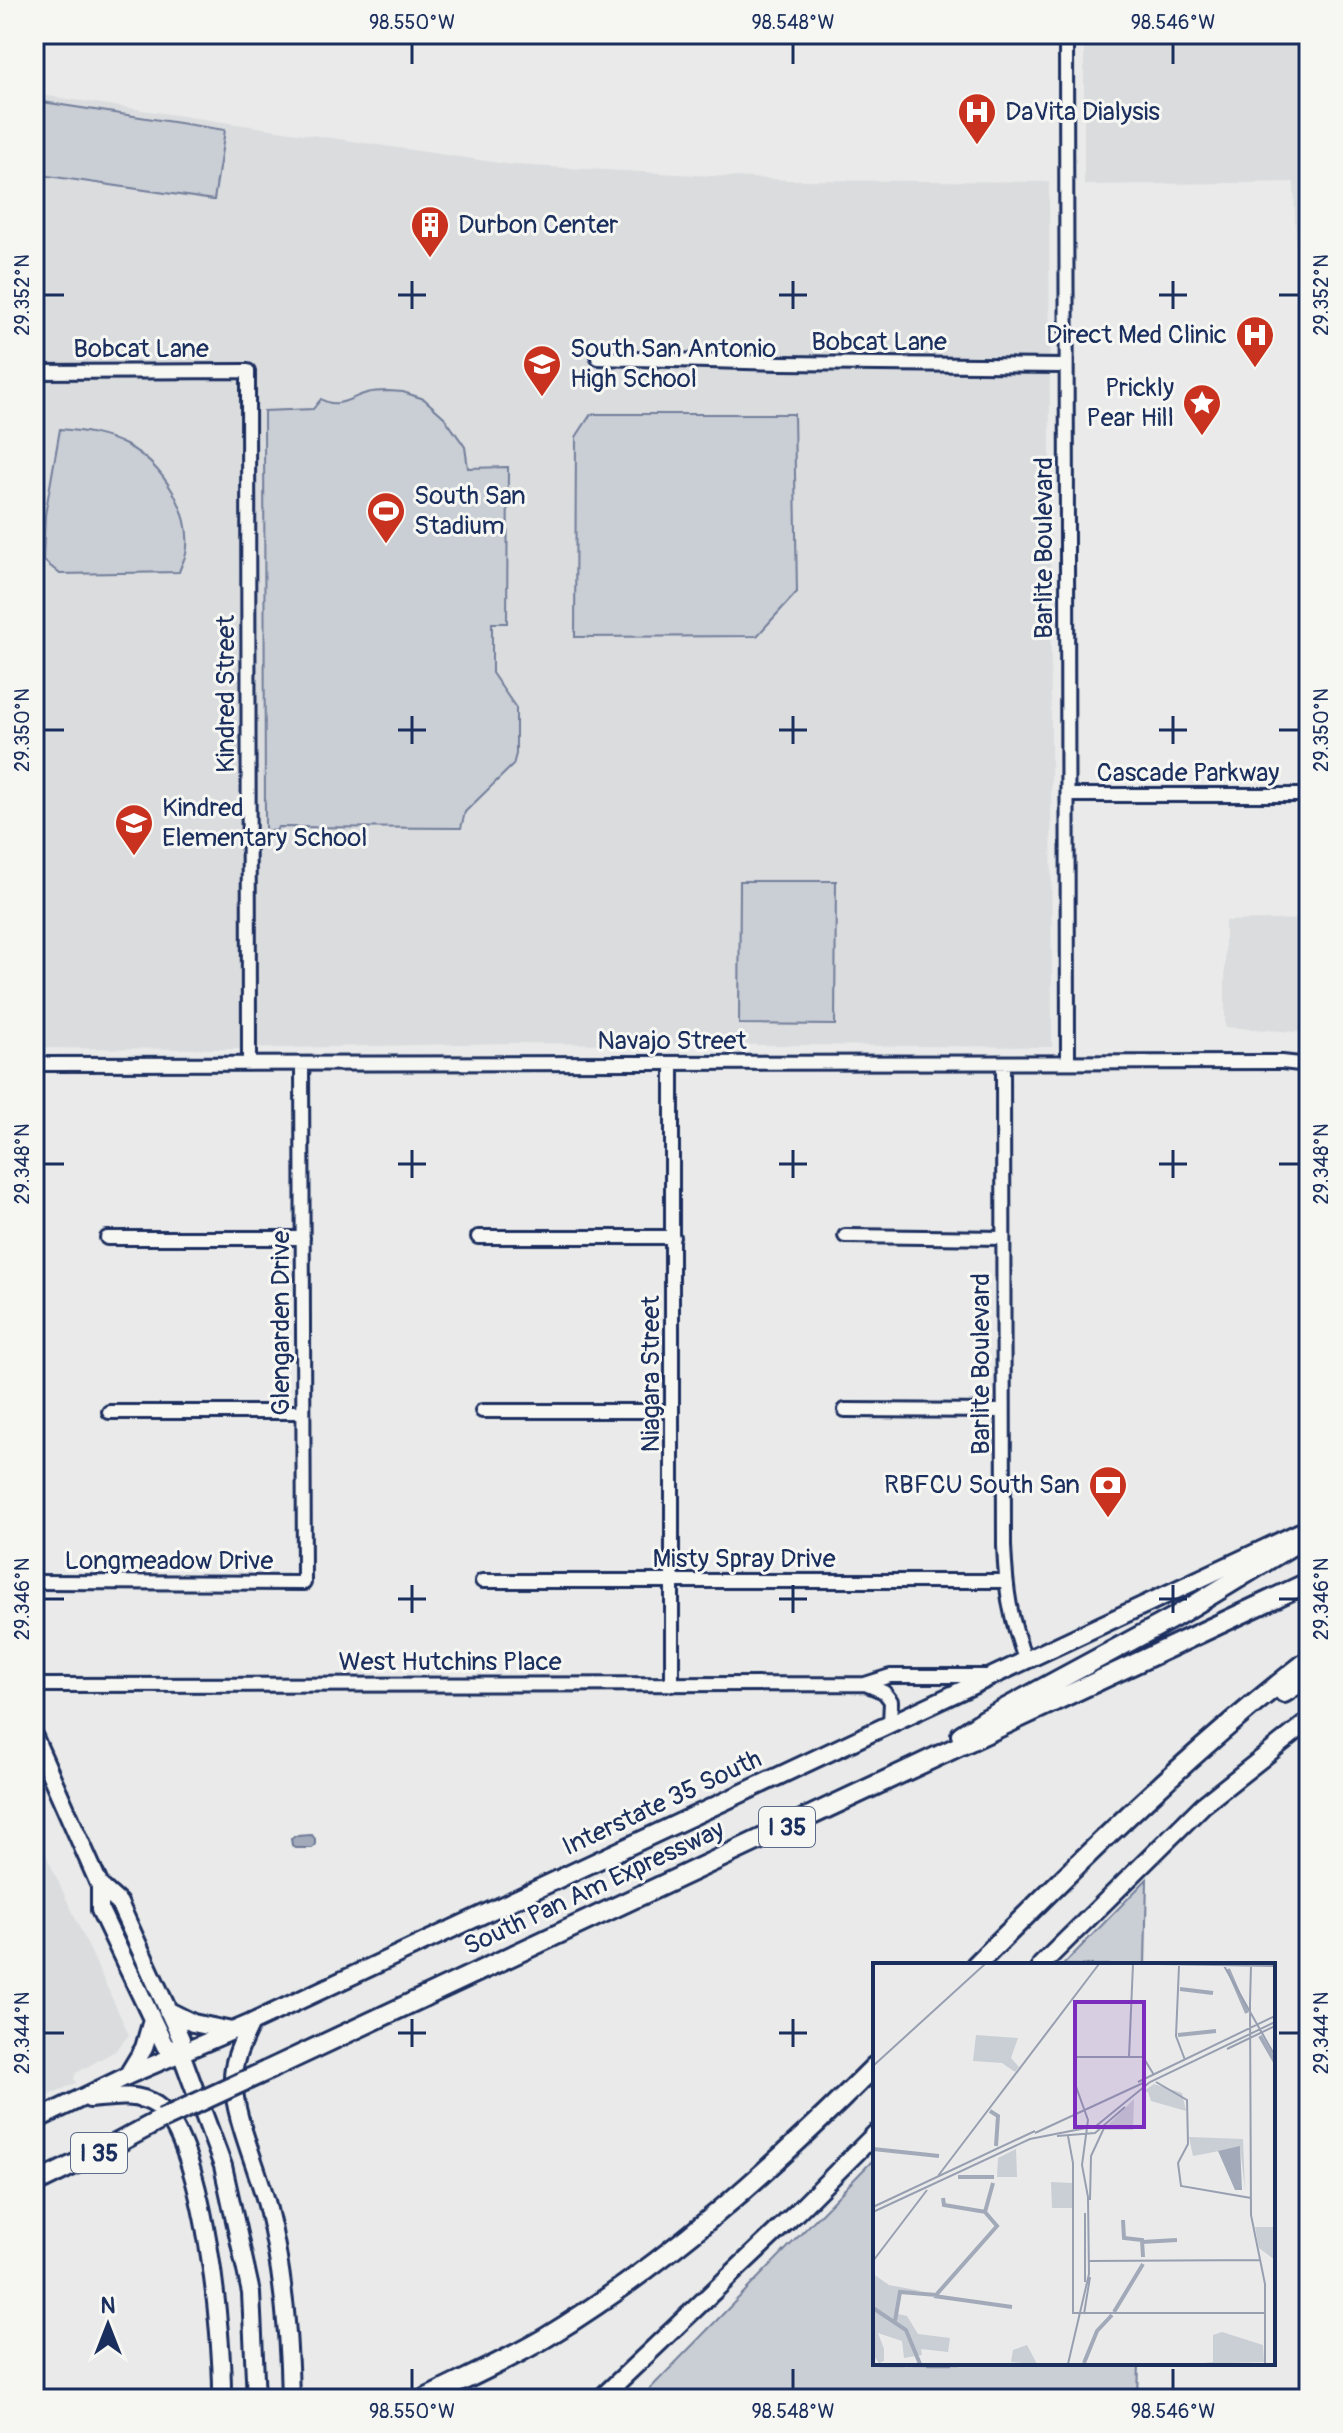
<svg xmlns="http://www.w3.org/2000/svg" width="1343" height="2433" font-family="Pangolin,sans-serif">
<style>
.built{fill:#dadcde}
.green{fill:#caced5;stroke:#727e9a;stroke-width:2}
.water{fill:#a2aaba;stroke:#6c7995;stroke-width:2}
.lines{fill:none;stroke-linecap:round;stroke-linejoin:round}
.minor-casing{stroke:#1b2f5e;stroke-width:18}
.major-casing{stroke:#1b2f5e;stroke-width:22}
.highway-casing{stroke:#1b2f5e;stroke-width:24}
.minor{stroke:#f6f6f2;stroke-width:12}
.major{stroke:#f6f6f2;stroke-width:16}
.highway{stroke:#f6f6f2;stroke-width:18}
.highway-bridge-casing{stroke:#1b2f5e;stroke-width:24;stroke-linecap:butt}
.highway-bridge{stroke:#f6f6f2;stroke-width:18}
.ticks{fill:none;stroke:#1b2f5e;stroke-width:3}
.labels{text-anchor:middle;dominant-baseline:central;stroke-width:6;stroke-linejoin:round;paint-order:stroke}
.shield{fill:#f6f6f2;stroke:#5d6b8a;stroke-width:2}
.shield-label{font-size:24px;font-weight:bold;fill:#1b2f5e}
.poi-label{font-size:26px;fill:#1b2f5e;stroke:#f6f6f2;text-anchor:start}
.street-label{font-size:26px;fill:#1b2f5e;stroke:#f6f6f2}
.inset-river{fill:none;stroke:#a2aaba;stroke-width:4}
.inset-road{fill:none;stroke:#979fb1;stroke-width:2}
.view{fill:#7b2cbf;fill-opacity:0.15;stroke:#7b2cbf;stroke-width:4}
.inset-edge{fill:none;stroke:#1b2f5e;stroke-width:4}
.neatline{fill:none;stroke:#1b2f5e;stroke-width:3}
.ticks-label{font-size:20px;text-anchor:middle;fill:#1b2f5e}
</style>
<rect width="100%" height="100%" fill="#e9eae9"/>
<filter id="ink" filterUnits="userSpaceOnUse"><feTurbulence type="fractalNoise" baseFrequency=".0125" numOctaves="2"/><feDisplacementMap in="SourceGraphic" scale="16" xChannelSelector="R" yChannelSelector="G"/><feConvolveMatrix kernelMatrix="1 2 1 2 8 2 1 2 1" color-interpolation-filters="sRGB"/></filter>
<g filter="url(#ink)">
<path class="built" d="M 1084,34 L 1309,34 L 1309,317 L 1298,317 L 1294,182 L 1084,185 Z
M 34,94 L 513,165 L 789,180 L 1049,182 L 1052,1047 L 507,1043 L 233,1049 L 34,1048 Z
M 1309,919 L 1309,1033 L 1225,1027 L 1225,921 Z
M 34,1829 L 129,2035 L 115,2051 L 76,2073 L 74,2078 L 76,2083 L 42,2098 L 39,2094 L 34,2094 Z"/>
<path class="green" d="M 36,101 L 225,130 L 214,200 L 34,174 Z
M 388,391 L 403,392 L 424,399 L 444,417 L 465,447 L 468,468 L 508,467 L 507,623 L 492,623 L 492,673 L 516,708 L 516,754 L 513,765 L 465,812 L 461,828 L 278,827 L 276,831 L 265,830 L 264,411 L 313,409 L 321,399 C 337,410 351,397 367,393 C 374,391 381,391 388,391 Z
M 591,414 L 794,414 L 797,592 L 757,636 L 575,637 L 576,437 Z
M 60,429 C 83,431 104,434 126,445 C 162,464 194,513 186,554 C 184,560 181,566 179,572 L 60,574 L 43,560 L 45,515 Z
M 740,881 L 836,881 L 835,1025 L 739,1024 Z
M 1147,1879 L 1145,1965 L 1063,1965 Z
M 875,2158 L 875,2363 L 1139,2363 L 1138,2399 L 640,2399 Z"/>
<path class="water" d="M 312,1835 L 315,1839 L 315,1844 L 312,1848 L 295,1848 L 292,1845 L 291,1839 L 295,1836 Z"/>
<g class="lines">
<defs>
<path id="minor" d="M 1066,34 L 1068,1062
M 598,358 L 780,363 L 1065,366
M 34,372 L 248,371 L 249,1064
M 1068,795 L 1309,795
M 672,1063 L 672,1685
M 1003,1063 L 1004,1546 C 1006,1592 1010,1618 1026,1662
M 34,1064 L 1282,1062 L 1309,1065
M 845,1236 L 1003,1238
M 478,1237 L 673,1237
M 107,1238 L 303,1238
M 845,1410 L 1003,1411
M 482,1411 L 672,1411
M 109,1412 L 302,1412
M 482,1581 L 1006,1581
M 34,1582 L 304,1583 L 302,1064
M 865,1684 L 884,1692 L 891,1701 L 890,1723
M 34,1685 L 865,1684 L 890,1676 L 989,1676"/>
<path id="major" d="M 34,1737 L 100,1886 L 119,1903 L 181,2039 L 181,2053 L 223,2166 L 251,2293 L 256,2399
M 100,1886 L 100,1910 L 165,2046 L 181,2053
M 1041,1965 L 1203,1805 L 1309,1721
M 167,2010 L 193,2023 L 232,2031
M 251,2023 C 243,2041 232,2060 233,2081 C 235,2120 257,2166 267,2205 C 283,2269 289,2333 290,2399
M 127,2076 L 144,2048 L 152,2020
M 90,2099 C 112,2097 137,2092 156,2105 C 205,2138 223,2340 222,2399
M 34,2121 L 127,2076 L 251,2023 L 1300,1532
M 600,2399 L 797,2212 L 875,2134"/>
<path id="highway" d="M 1284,1693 L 1309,1677
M 961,1735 L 984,1720 L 1173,1618 L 1309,1535
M 976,1965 C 1083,1858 1189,1752 1309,1660
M 266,2071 L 1309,1582
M 34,2184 L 110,2147 L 162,2119
M 425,2399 C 465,2379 506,2361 545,2338 C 667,2264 774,2167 875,2066"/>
</defs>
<use href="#minor" class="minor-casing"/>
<use href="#major" class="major-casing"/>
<use href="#highway" class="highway-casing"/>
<use href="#minor" class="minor"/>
<use href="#major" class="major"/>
<use href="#highway" class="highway"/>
<defs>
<path id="highway-bridge" d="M 162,2119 L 266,2071"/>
</defs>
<use href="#highway-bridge" class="highway-bridge-casing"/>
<use href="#highway-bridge" class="highway-bridge"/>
</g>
</g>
<path class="ticks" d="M 412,44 L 412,64M 793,44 L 793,64M 1173,44 L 1173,64M 412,281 L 412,309M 793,281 L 793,309M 1173,281 L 1173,309M 44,295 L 64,295M 398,295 L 426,295M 779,295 L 807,295M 1159,295 L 1187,295M 1279,295 L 1299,295M 412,716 L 412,744M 793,716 L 793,744M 1173,716 L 1173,744M 44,730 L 64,730M 398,730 L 426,730M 779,730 L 807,730M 1159,730 L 1187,730M 1279,730 L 1299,730M 412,1150 L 412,1178M 793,1150 L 793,1178M 1173,1150 L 1173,1178M 44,1164 L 64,1164M 398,1164 L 426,1164M 779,1164 L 807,1164M 1159,1164 L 1187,1164M 1279,1164 L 1299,1164M 412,1585 L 412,1613M 793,1585 L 793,1613M 1173,1585 L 1173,1613M 44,1599 L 64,1599M 398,1599 L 426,1599M 779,1599 L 807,1599M 1159,1599 L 1187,1599M 1279,1599 L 1299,1599M 412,2019 L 412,2047M 793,2019 L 793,2047M 44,2033 L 64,2033M 398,2033 L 426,2033M 779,2033 L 807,2033M 1279,2033 L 1299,2033M 412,2369 L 412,2389M 793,2369 L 793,2389M 1173,2369 L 1173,2389"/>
<defs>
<symbol id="hospital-pin" viewBox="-11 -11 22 30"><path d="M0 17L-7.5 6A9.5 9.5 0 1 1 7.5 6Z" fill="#c8321e" stroke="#f6f6f2"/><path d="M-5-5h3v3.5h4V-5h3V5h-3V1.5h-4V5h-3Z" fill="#fff"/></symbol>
<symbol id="building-pin" viewBox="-11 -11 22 30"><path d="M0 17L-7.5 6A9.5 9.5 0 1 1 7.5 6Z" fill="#c8321e" stroke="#f6f6f2"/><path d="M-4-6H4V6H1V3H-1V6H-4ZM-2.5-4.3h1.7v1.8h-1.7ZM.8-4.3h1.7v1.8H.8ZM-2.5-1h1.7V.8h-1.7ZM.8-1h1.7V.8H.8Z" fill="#fff"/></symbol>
<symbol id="school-pin" viewBox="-11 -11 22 30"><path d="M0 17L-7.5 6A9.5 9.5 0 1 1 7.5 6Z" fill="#c8321e" stroke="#f6f6f2"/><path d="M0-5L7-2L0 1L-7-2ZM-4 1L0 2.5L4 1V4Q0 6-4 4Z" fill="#fff"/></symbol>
<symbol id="sight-pin" viewBox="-11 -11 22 30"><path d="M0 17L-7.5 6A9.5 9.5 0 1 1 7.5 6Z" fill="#c8321e" stroke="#f6f6f2"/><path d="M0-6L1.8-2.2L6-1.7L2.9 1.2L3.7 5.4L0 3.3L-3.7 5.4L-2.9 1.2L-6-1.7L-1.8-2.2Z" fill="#fff"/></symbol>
<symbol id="stadium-pin" viewBox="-11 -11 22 30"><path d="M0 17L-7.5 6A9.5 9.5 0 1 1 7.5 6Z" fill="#c8321e" stroke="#f6f6f2"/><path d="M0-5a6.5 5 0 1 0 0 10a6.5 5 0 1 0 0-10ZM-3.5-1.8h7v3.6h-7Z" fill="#fff"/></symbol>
<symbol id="bank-pin" viewBox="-11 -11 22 30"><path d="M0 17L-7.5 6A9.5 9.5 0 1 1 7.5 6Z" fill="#c8321e" stroke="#f6f6f2"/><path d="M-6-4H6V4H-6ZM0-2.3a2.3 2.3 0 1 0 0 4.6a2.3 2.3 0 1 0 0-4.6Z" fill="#fff"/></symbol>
</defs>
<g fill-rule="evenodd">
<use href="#hospital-pin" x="955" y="90" width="44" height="60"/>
<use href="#building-pin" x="408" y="203" width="44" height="60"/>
<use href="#hospital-pin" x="1233" y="313" width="44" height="60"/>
<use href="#school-pin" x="520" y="342" width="44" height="60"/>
<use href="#sight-pin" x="1180" y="381" width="44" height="60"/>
<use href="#stadium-pin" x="364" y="489" width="44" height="60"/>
<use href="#school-pin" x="112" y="801" width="44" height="60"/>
<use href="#bank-pin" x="1086" y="1463" width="44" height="60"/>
</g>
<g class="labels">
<g class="shield">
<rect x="759" y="1807" width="56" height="40" rx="6"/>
<rect x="71" y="2133" width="56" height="40" rx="6"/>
</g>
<g class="shield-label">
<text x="787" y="1827">I 35</text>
<text x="99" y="2153">I 35</text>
</g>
<g class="poi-label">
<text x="1005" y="112">DaVita Dialysis</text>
<text x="458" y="225">Durbon Center</text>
<text x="1227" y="335" text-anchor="end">Direct Med Clinic</text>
<text x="570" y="349">South San Antonio<tspan x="570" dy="30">High School</tspan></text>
<text x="1174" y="388" text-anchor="end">Prickly<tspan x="1174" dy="30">Pear Hill</tspan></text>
<text x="414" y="496">South San<tspan x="414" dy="30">Stadium</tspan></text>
<text x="162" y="808">Kindred<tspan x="162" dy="30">Elementary School</tspan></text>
<text x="1080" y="1485" text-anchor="end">RBFCU South San</text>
</g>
<g class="street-label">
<text x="879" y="342">Bobcat Lane</text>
<text x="141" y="349">Bobcat Lane</text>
<text transform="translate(1044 548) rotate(-90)">Barlite Boulevard</text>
<text transform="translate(226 694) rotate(-90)">Kindred Street</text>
<text x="1188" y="773">Cascade Parkway</text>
<text x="672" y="1041">Navajo Street</text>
<text transform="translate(281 1323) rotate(-90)">Glengarden Drive</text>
<text transform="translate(981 1364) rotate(-90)">Barlite Boulevard</text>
<text transform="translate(651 1374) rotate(-90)">Niagara Street</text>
<text x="744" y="1559">Misty Spray Drive</text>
<text x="169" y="1561">Longmeadow Drive</text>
<text x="450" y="1662">West Hutchins Place</text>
<text transform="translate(662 1803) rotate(-25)">Interstate 35 South</text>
<text transform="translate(594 1888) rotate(-25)">South Pan Am Expressway</text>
</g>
</g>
<g transform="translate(873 1963)">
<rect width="402" height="402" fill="#e9eae9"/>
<path d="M 103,72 L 145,75 L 138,95 L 146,104 L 142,109 L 129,100 L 100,98 ZM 281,121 L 309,130 L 313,148 L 278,138 L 275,129 L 269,129 ZM 261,136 L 260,167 L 230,167 ZM 316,174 L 370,176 L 372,227 L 367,184 L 320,193 ZM 143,186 L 144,214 L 124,214 L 125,195 ZM 178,219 L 199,220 L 199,245 L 179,245 ZM 382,264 L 402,264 L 402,297 L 386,285 ZM 0,311 L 16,322 L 48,328 L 28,330 L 25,351 L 34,353 L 45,371 L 77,375 L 75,389 L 48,386 L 49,392 L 31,395 L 29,378 L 5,370 L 11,386 L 11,398 L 6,400 L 0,392 ZM 349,369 L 390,382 L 391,399 L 321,401 L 340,399 L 340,372 ZM 154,382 L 164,401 L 138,399 L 140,387 Z" fill="#caced5"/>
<path d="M 367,183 L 369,227 L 362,227 L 345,188 Z" fill="#a2aaba"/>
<path class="inset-river" d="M 355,6 L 374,50M 307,26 L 340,30M 305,72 L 343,68M 387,73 L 402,99M 117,148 L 125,153 L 123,183M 0,186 L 66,193M 85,214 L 121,214M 70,235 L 71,242 L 113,249M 250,257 L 251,275 L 269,277 L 270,294M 269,279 L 304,277M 61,333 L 139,344M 0,345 L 33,367 L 47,401M 241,349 L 270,301M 22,358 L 27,329 L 63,332 L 124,263 L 112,249 L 120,220M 211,400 L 224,368 L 239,352"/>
<path class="inset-road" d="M 285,1 L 402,3M 350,1 L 402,93M 306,3 L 303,73 L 312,97M 377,40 L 378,252 L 392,321 L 392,401M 377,40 L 378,2M 354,86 L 402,63M 202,94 L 270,94 L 281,112M 256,94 L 260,1M 0,103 L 112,1M 265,119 L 402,53M 283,119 L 314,137 L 315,181 L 305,200 L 308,223 L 378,235M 162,170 L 270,120M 184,173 L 222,170 L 252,144M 195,173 L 200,200 L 200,350 L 392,350M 65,213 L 226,1M 217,237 L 218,193 L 231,165M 0,244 L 162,168M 0,249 L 157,176 L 223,163 L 277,119 L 402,59M 0,298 L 54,227M 216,298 L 387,297M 212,319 L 212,250M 211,351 L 217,314M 195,401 L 216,311 L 215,234 L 209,202 L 215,157 L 201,118 L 201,38"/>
<path class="view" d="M 202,39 L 271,39 L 271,164 L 202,164 Z"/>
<rect width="402" height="402" class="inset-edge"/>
</g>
<rect width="1343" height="2433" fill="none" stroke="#f6f6f2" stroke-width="88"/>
<g transform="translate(108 2325)" stroke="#f6f6f2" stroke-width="6" paint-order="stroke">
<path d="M0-6L14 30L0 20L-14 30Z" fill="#1b2f5e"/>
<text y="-12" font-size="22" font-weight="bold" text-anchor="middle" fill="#1b2f5e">N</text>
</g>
<rect x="44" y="44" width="1255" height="2345" class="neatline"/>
<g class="ticks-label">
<text x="412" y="29">98.550°W</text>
<text x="793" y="29">98.548°W</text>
<text x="1173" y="29">98.546°W</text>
<text transform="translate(22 295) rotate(-90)" y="7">29.352°N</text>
<text transform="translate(1321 295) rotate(-90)" y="7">29.352°N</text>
<text transform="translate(22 730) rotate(-90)" y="7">29.350°N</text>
<text transform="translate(1321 730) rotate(-90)" y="7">29.350°N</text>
<text transform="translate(22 1164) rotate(-90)" y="7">29.348°N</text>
<text transform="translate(1321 1164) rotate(-90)" y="7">29.348°N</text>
<text transform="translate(22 1599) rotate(-90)" y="7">29.346°N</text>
<text transform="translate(1321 1599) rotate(-90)" y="7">29.346°N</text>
<text transform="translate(22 2033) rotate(-90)" y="7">29.344°N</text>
<text transform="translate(1321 2033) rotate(-90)" y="7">29.344°N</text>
<text x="412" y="2418">98.550°W</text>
<text x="793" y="2418">98.548°W</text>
<text x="1173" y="2418">98.546°W</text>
</g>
</svg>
